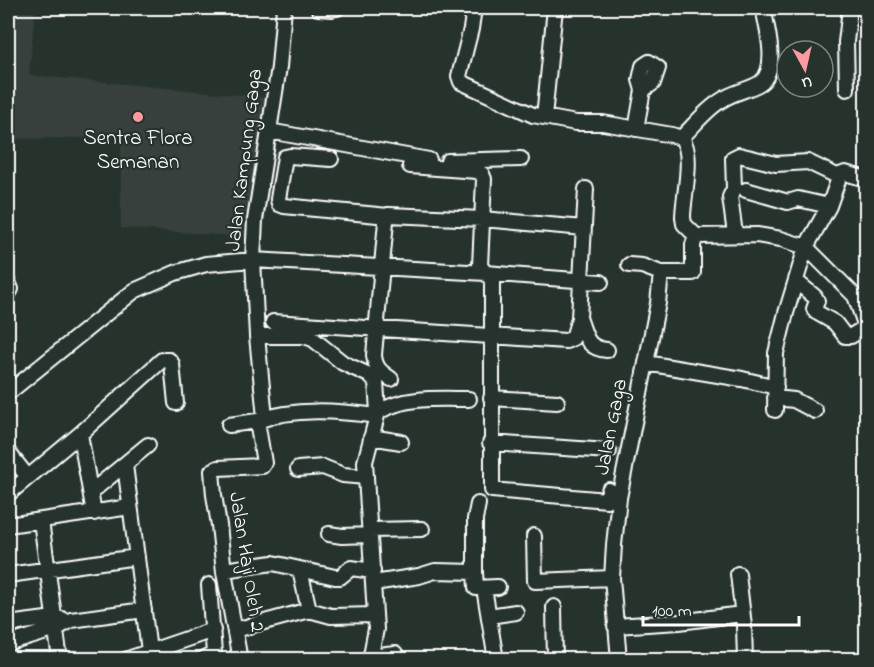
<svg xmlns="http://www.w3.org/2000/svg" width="874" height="667" font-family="'Indie Flower',sans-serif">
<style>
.built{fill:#383f3d}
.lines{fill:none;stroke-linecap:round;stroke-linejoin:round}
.minor-casing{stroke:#fff;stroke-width:18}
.minor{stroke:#26332d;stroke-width:14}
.poi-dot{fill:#ff9aa2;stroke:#26332d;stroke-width:2}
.labels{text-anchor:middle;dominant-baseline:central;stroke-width:4.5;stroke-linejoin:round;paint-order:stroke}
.poi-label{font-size:21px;fill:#fff;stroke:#26332d}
.street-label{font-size:21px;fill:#fff;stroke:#26332d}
</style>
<rect width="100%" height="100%" fill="#26332d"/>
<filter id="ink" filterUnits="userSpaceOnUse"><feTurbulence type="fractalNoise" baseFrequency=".0167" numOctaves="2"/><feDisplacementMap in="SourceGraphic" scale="12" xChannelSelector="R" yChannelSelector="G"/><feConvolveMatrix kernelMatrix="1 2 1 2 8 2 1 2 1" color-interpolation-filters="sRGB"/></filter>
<g filter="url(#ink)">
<path class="built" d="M 8,8 L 35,9 L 29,75 L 272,98 L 248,237 L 121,228 L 121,137 L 8,139 Z"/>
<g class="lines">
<defs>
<path id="minor" d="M 284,8 L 279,67 L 255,220 L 253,260 L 257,336 L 304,336 L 313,339 L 343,363 L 369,375 L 376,382 L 378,412 L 365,462 L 376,629 L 370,660
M 318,8 L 332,9 L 337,8
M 474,8 L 471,29 L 459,76 L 461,82 L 533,115 L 576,123 L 603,123 L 672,135 L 681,138 C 695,152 683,198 683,217 L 684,224 L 696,236
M 847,89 L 846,42 L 850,8
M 544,117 L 555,8
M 636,129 L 643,90 L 653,83 L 658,68 L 649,62 L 643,66 L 640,80 L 643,90
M 269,131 L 429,160
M 681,138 C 694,126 706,109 722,100 C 733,92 749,90 760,83 C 779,70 767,27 763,8
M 331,159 L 290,156 L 285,157 L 278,199 L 279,204 L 284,206 L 388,216
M 448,161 L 521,159
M 410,166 L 477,171 L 482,174 L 484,179 L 480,266 L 492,280 L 492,490 L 607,500 L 609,490
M 746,190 L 788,202 L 798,199 L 829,206
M 735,234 L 730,197 L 734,189 L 733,158 L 739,155 L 776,164 L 808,162 L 839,177
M 696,236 L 757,235 L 781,239 L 806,247 L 855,296 L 866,327
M 629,265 L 642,266 L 661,273
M 8,282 L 11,289 L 8,294
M 797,282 L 815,297 L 817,301 L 814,309 L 816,312 L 835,323 L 845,336 L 851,336 L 866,327
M 579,318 C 586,335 585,348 607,350
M 273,322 L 566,341 L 573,338 L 579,318 L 586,189
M 257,336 L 265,418
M 646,363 L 742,379 L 776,387
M 391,379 C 381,372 375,368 374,355 L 386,221 L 389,215 L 482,219 L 584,228
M 8,393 L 134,291 L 175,273 L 206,264 L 253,260 L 486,273 L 601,282
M 491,398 L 557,402
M 775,398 L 794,400 L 815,411
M 775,410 L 776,353 L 786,313 L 806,247 L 829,206 L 840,175 L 845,173 L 866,179
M 378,412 C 407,396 436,399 469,399
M 229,425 L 257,421
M 80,434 L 94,513
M 371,437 L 401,442
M 490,443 L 609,451
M 8,452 L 27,476
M 125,465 L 149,651 L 152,660
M 298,469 L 323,467 L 343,475 L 366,477
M 91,492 L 148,445
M 8,494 L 80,434 L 162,360 L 169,360 L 172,364 L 176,403
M 41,521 L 60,660
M 8,525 L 130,507
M 370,530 L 422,529
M 329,534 L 342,536 L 370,535
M 534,536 L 535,581 L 612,578
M 224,570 L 273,563 L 335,577 L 340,577 L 351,568 L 373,571
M 300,570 L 309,610
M 475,572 L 475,519 L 478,504
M 738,574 L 744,626 L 745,660
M 8,575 L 137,557
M 374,583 L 419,576 L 435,571 L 475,572 L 476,588 L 498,587
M 484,588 L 496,660
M 554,607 L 555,660
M 489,616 L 516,612
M 8,624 L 54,618 L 62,619
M 615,626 L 679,622 L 742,614
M 235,630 L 309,610 L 331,616 L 375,615
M 8,644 L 56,629 L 71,620 L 144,610
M 370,657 L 395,654
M 125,660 L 213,630
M 202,660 L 214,654 L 209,585
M 240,660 L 224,572 L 219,525 L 214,495 L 212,471 L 218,468 L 262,466 L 264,463 L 257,421 C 294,407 339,411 377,416
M 619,660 L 612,578 L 614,545 L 619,498 L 658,303 L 661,273 L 693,273 L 693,245 L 696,236"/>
</defs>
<use href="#minor" class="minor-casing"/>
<use href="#minor" class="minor"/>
</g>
</g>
<circle class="poi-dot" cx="138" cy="117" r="6"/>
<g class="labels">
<g class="poi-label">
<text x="138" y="139">Sentra Flora<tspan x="138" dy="24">Semanan</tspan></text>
</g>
<g class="street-label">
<text transform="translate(245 160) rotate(-83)">Jalan Kampung Gaga</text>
<text transform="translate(612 427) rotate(-79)">Jalan Gaga</text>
<text transform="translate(246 562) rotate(81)">Jalan Haji Oleh 2</text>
</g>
</g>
<rect width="874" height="667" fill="none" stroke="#26332d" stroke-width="30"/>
<rect x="15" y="15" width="844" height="637" fill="none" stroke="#fff" stroke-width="2" filter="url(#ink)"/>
<g transform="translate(805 69) rotate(172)"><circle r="28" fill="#26332d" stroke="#7d8581" stroke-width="1.5"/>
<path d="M0-4.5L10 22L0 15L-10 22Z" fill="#ff9aa2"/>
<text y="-9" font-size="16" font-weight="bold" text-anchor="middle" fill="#ffffff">U</text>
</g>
<path d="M643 616v9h156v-9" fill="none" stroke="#ffffff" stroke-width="3"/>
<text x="652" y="616" font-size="18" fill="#ffffff" stroke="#26332d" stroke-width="4.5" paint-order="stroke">100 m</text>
</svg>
